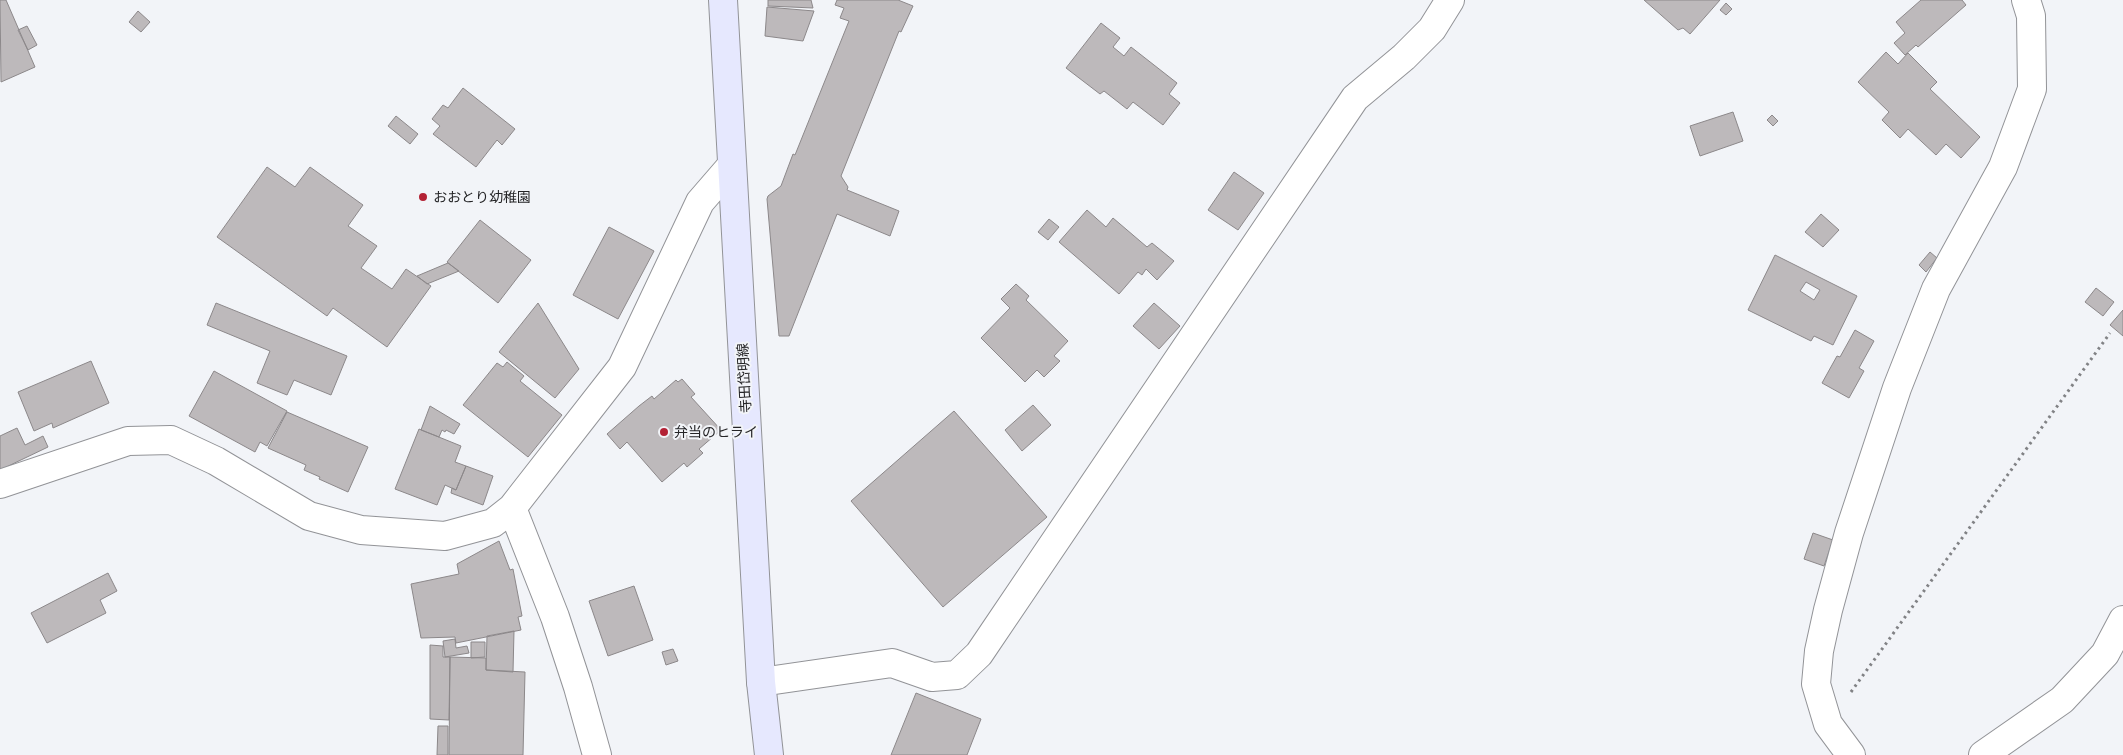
<svg xmlns="http://www.w3.org/2000/svg" width="2123" height="755" font-family="Raleway,'Noto Sans JP',sans-serif">
<style>
.building{fill:#bdb9bb;stroke:#8c888a;fill-rule:evenodd}
.lines{fill:none;stroke-linecap:round;stroke-linejoin:round}
.street-casing{stroke:#929397;stroke-width:30}
.secondary-casing{stroke:#929397;stroke-width:30}
.path{stroke:#818285;stroke-width:3;stroke-dasharray:2.5 4;stroke-linecap:butt}
.street{stroke:#fff;stroke-width:28}
.secondary{stroke:#e6e8fe;stroke-width:28}
.poi-dot{fill:#b32134;stroke:#f2f4f8;stroke-width:2}
.labels{text-anchor:middle;dominant-baseline:central;stroke-width:4;stroke-linejoin:round;paint-order:stroke}
.poi-label{font-size:14px;fill:#252527;stroke:#f2f4f8;text-anchor:start}
.street-label{font-size:14px;fill:#252527;stroke:#f2f4f8}
</style>
<rect width="100%" height="100%" fill="#f2f4f8"/>
<path class="building" d="M 0,0 L 6,0 L 35,67 L 1,82 Z
M 768,0 L 811,0 L 813,8 L 768,6 Z
M 837,0 L 898,0 L 913,6 L 901,32 L 899,31 L 841,176 L 848,187 L 847,190 L 899,211 L 890,236 L 837,214 L 789,336 L 779,336 L 767,199 L 768,196 L 781,186 L 793,154 L 795,155 L 849,21 L 840,18 L 844,8 L 835,5 Z
M 1644,0 L 1720,0 L 1690,34 L 1683,28 L 1678,30 Z
M 1921,0 L 1962,0 L 1966,5 L 1918,47 L 1916,45 L 1905,55 L 1894,43 L 1905,33 L 1896,22 Z
M 1726,3 L 1732,9 L 1726,15 L 1720,10 Z
M 767,7 L 814,11 L 803,41 L 765,36 Z
M 138,11 L 150,22 L 141,32 L 129,22 Z
M 1101,23 L 1120,38 L 1113,47 L 1124,56 L 1131,47 L 1177,83 L 1169,94 L 1180,103 L 1163,125 L 1133,102 L 1127,109 L 1104,91 L 1100,94 L 1066,68 Z
M 27,26 L 37,45 L 28,50 L 18,30 Z
M 1886,52 L 1898,64 L 1908,53 L 1937,82 L 1930,89 L 1980,137 L 1961,158 L 1946,144 L 1936,155 L 1908,129 L 1900,138 L 1882,120 L 1889,112 L 1858,82 Z
M 463,88 L 515,129 L 502,145 L 497,140 L 476,167 L 433,134 L 440,126 L 432,119 L 443,105 L 448,108 Z
M 1733,112 L 1743,141 L 1700,156 L 1690,126 Z
M 1772,115 L 1778,121 L 1773,126 L 1767,120 Z
M 396,116 L 418,134 L 410,144 L 388,126 Z
M 267,167 L 295,187 L 310,167 L 363,205 L 348,226 L 377,246 L 361,268 L 392,289 L 406,269 L 431,286 L 387,347 L 333,308 L 327,316 L 217,237 Z
M 1234,172 L 1264,193 L 1238,230 L 1208,210 Z
M 1087,210 L 1106,227 L 1113,218 L 1147,247 L 1152,243 L 1174,261 L 1157,280 L 1146,269 L 1142,275 L 1138,272 L 1119,294 L 1059,242 Z
M 1821,214 L 1839,230 L 1823,247 L 1805,232 Z
M 1049,219 L 1059,227 L 1048,240 L 1038,232 Z
M 480,220 L 531,260 L 498,303 L 447,262 Z
M 609,227 L 654,251 L 618,319 L 573,295 Z
M 1930,252 L 1937,258 L 1926,272 L 1919,265 Z
M 1775,255 L 1857,296 L 1833,345 L 1814,336 L 1811,341 L 1748,310 ZM 1806,282 L 1820,290 L 1814,300 L 1800,291 Z
M 448,263 L 459,271 L 427,284 L 417,276 Z
M 1016,284 L 1029,296 L 1026,300 L 1068,341 L 1054,356 L 1060,361 L 1044,377 L 1037,370 L 1025,382 L 981,338 L 1010,308 L 1001,299 Z
M 2096,288 L 2114,302 L 2103,316 L 2085,302 Z
M 216,303 L 347,356 L 331,395 L 294,380 L 287,395 L 257,383 L 270,351 L 207,325 Z
M 538,303 L 579,369 L 555,398 L 499,352 Z
M 1154,303 L 1180,326 L 1159,349 L 1133,326 Z
M 2123,310 L 2123,336 L 2110,325 Z
M 1855,330 L 1874,341 L 1859,368 L 1864,371 L 1849,398 L 1822,383 L 1837,356 L 1840,357 Z
M 91,361 L 109,403 L 53,428 L 52,423 L 34,431 L 18,392 Z
M 507,362 L 524,376 L 520,381 L 562,415 L 528,457 L 463,405 L 497,363 L 503,367 Z
M 214,371 L 287,411 L 267,446 L 260,442 L 255,452 L 189,416 Z
M 682,379 L 695,394 L 691,397 L 721,430 L 699,449 L 703,453 L 687,467 L 684,463 L 662,482 L 627,442 L 620,449 L 607,434 L 639,406 L 652,396 L 654,399 L 676,380 L 678,382 Z
M 1033,405 L 1051,425 L 1022,451 L 1005,430 Z
M 430,406 L 460,424 L 454,434 L 446,430 L 445,432 L 442,430 L 439,437 L 421,430 Z
M 954,411 L 1047,517 L 943,607 L 851,501 Z
M 287,412 L 368,447 L 348,492 L 319,479 L 320,477 L 304,470 L 306,465 L 268,448 Z
M 17,428 L 25,445 L 43,436 L 48,447 L 0,470 L 0,436 Z
M 419,429 L 461,446 L 455,462 L 466,466 L 456,490 L 445,485 L 437,505 L 395,489 Z
M 466,466 L 493,476 L 483,505 L 451,493 L 452,488 L 456,490 Z
M 1813,533 L 1833,540 L 1824,566 L 1804,559 Z
M 499,541 L 510,570 L 513,569 L 522,616 L 518,617 L 521,630 L 456,643 L 455,637 L 421,638 L 411,584 L 459,574 L 457,564 Z
M 108,573 L 117,591 L 100,600 L 106,613 L 47,643 L 31,613 Z
M 634,586 L 653,640 L 608,656 L 589,601 Z
M 514,631 L 513,672 L 486,670 L 487,636 Z
M 455,639 L 456,648 L 467,646 L 469,653 L 445,657 L 443,641 Z
M 471,642 L 485,642 L 485,657 L 471,658 Z
M 430,645 L 443,646 L 443,657 L 450,657 L 449,720 L 430,719 Z
M 673,649 L 678,661 L 666,665 L 662,652 Z
M 450,657 L 486,658 L 486,670 L 525,672 L 523,755 L 449,755 Z
M 916,693 L 981,719 L 967,755 L 891,755 Z
M 438,726 L 448,726 L 448,755 L 437,755 Z"/>
<g class="lines">
<defs>
<path id="street" d="M 0,484 L 128,441 L 171,440 L 216,461 L 309,516 L 361,530 L 445,536 L 493,523 L 512,508 L 622,367 L 700,202 L 732,165
M 512,508 L 555,617 L 578,687 L 597,755
M 761,682 L 892,663 L 932,677 L 957,675 L 979,654 L 1355,98 L 1404,57 L 1432,29 L 1450,0
M 1851,755 L 1828,724 L 1816,684 L 1819,651 L 1828,610 L 1849,533 L 1897,388 L 1936,289 L 2003,167 L 2032,89 L 2031,16 L 2026,0
M 1983,755 L 2062,700 L 2105,654 L 2123,620"/>
<path id="secondary" d="M 723,0 L 761,682 L 769,755"/>
</defs>
<use href="#street" class="street-casing"/>
<use href="#secondary" class="secondary-casing"/>
<path class="path" d="M 1851,692 L 2110,333"/>
<use href="#street" class="street"/>
<use href="#secondary" class="secondary"/>
</g>
<g class="poi-dot">
<circle cx="423" cy="197" r="5"/>
<circle cx="664" cy="432" r="5"/>
</g>
<g class="labels">
<g class="poi-label">
<text x="433" y="197">おおとり幼稚園</text>
<text x="674" y="432">弁当のヒライ</text>
</g>
<g class="street-label">
<text transform="translate(744 378) rotate(-93)">寺田岱明線</text>
</g>
</g>
</svg>
